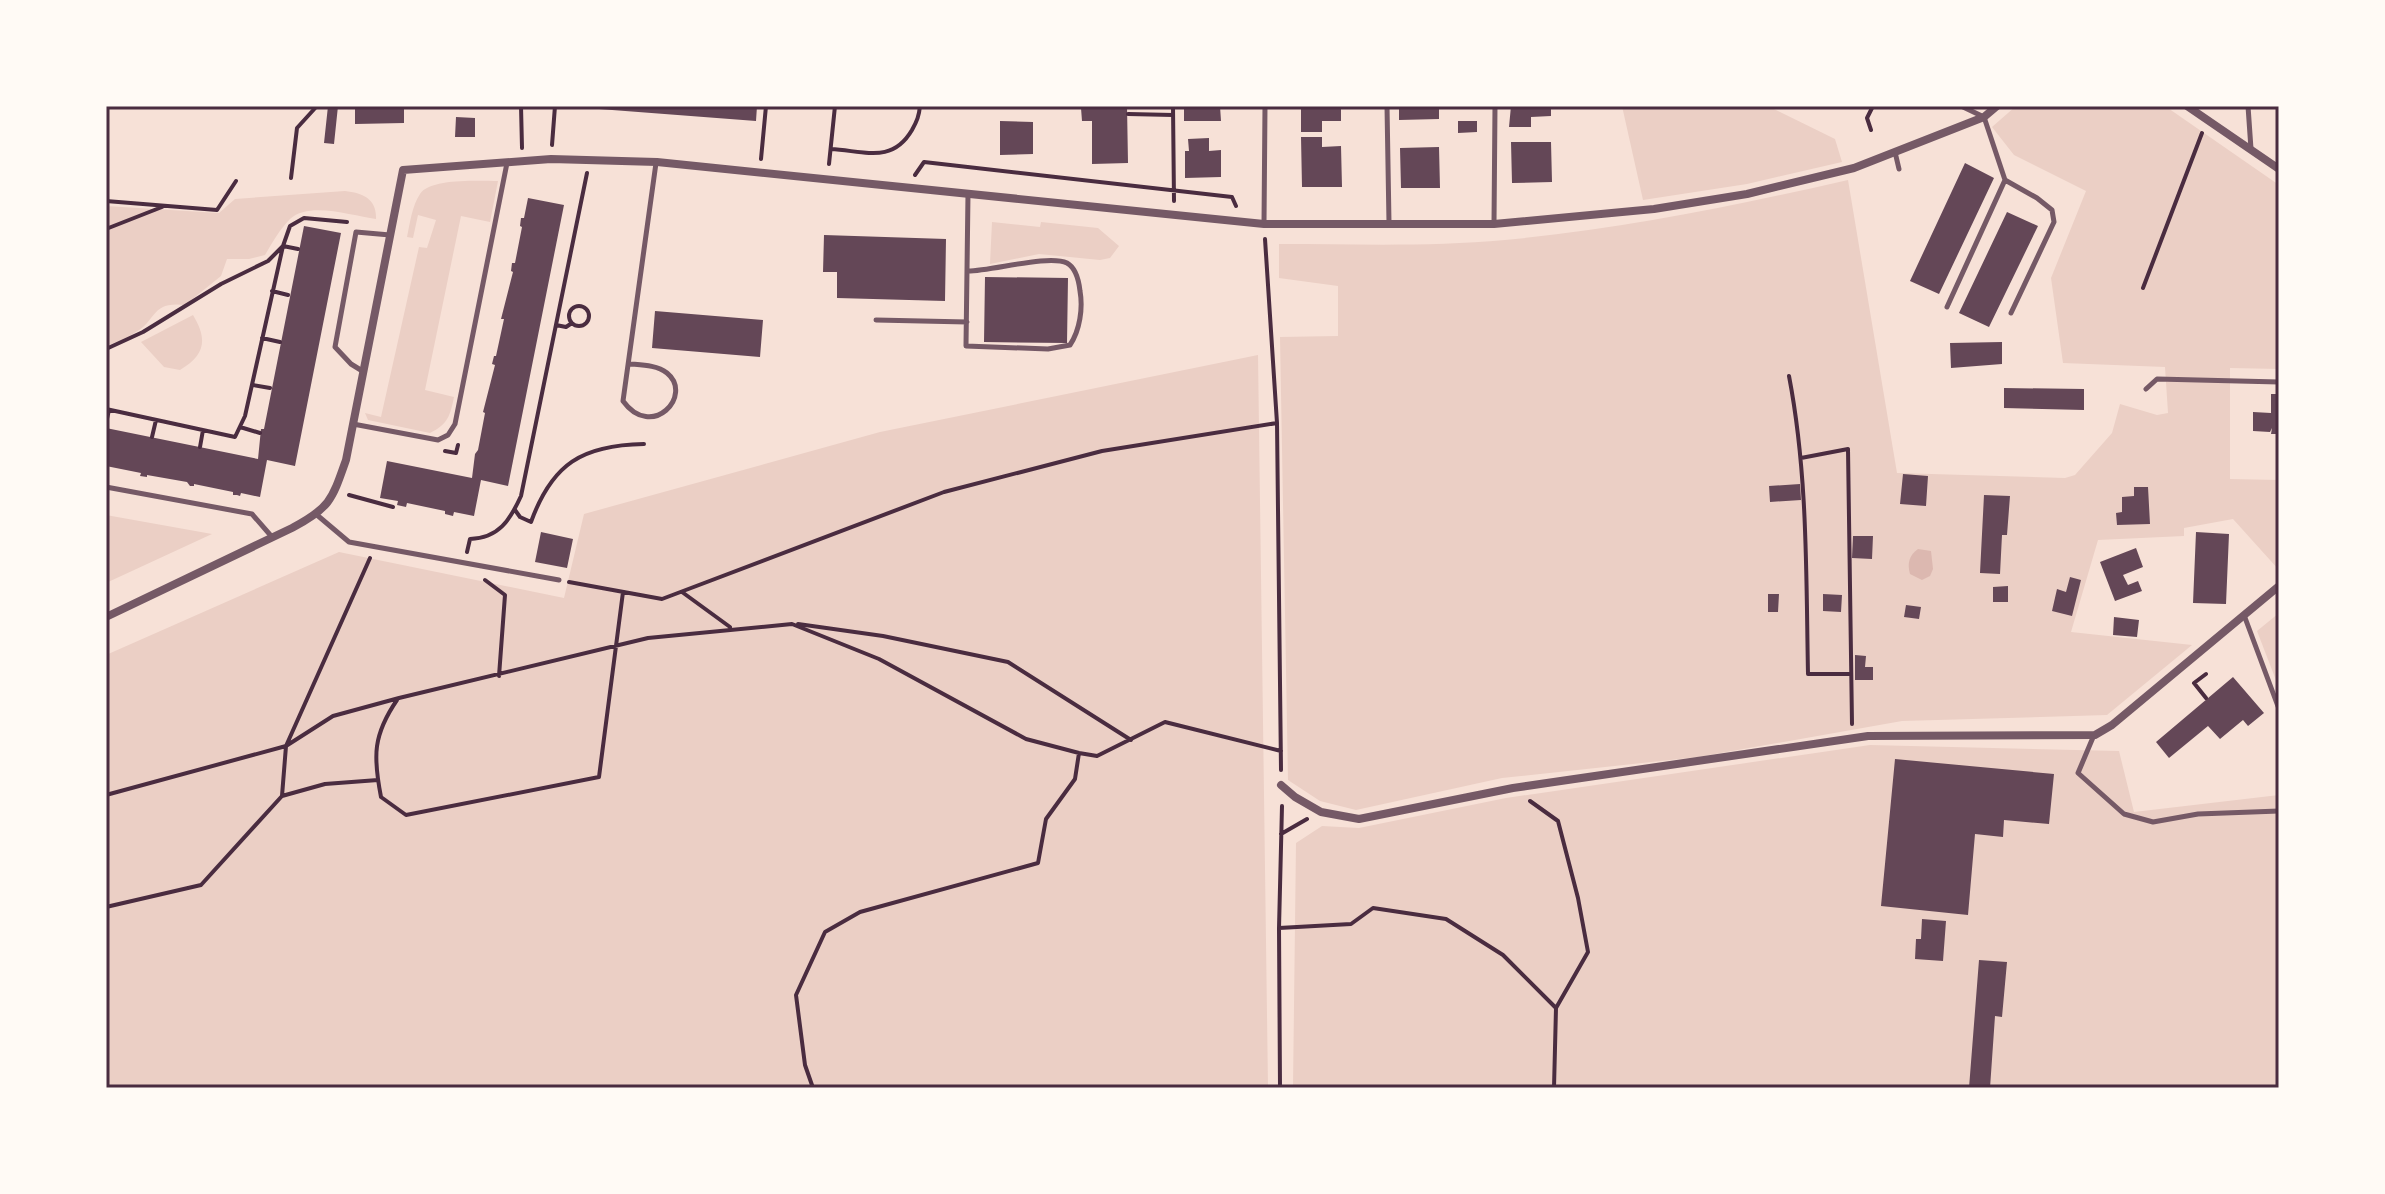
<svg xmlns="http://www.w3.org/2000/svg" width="2385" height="1194" font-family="'PT Sans',sans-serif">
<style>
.green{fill:#ebcfc5}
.water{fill:#dcb8b0}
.building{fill:#644757}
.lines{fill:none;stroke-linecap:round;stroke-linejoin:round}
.path{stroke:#4a2c40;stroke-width:4}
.service{stroke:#755966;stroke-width:5}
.minor{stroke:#755966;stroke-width:8}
.neatline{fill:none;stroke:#4a2c40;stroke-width:3}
</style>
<rect width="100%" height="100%" fill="#f7e1d7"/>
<path class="green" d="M 1622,106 L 1768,106 L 1835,139 L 1842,162 L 1747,184 L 1643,200 Z
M 2016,106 L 2165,106 L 2279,185 L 2279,369 L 2230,368 L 2230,479 L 2279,480 L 2279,570 L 2233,519 L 2184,528 L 2184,536 L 2098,540 L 2071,632 L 2192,645 L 2107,715 L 1902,721 L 1698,757 L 1502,778 L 1356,810 L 1320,801 L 1288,780 L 1280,337 L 1338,336 L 1338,286 L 1279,278 L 1279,244 C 1354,244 1430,247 1505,240 C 1621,229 1734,206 1848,180 L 1897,473 L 2065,478 L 2075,475 L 2112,433 L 2120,404 L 2157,415 L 2168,413 L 2165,367 L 2063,363 L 2051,278 L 2086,191 L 2014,155 L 1992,127 Z
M 498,181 L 490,222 L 461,216 L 425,390 L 454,397 C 450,416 448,424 430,433 L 368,420 L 365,413 L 381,417 L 419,247 L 427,248 L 436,220 L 418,215 L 413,238 L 407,237 C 410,223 412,206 420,194 C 430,178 480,181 498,181 Z
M 345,191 C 363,193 377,199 376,219 C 352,216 310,201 290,219 C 280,229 272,243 265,255 L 249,259 L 227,259 L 221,276 L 185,305 C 151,301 157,320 136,332 C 127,338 116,342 106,346 L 106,206 L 219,213 L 235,199 Z
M 992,222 L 1040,227 L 1041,222 L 1098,228 L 1119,246 L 1110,258 L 1100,260 L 1039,254 L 990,264 Z
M 193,315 C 208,340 205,355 180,370 L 164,367 L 141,342 Z
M 1258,355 L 1268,1088 L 106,1088 L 106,655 L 339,552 L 564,598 L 584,514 L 880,432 Z
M 106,515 L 212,534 L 106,583 Z
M 2279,613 L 2279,688 L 2257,631 Z
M 1870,745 L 2119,751 L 2134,812 L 2279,795 L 2279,1088 L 1293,1088 L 1296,843 L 1322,826 L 1359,828 L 1506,798 Z"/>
<path class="water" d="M 1918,549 L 1931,551 L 1933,569 L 1930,576 L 1922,580 L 1910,574 C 1907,564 1909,555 1918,549 Z"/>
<path class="building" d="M 328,106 L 338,106 L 334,144 L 324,143 Z
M 355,106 L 404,106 L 404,123 L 355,124 Z
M 586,106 L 757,106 L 756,121 L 586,108 Z
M 1092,106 L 1127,106 L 1128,163 L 1092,164 L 1092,121 L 1082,121 L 1081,108 Z
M 1184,106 L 1220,106 L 1221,121 L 1184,121 Z
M 1301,106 L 1341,106 L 1341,121 L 1322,121 L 1322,132 L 1301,132 Z
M 1399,106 L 1439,106 L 1439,119 L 1399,120 Z
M 1511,106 L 1551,106 L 1551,116 L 1531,117 L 1531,127 L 1509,127 Z
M 456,117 L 475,118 L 475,137 L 455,137 Z
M 1000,121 L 1033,122 L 1033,154 L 1000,155 Z
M 1458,121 L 1477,121 L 1477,132 L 1458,133 Z
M 1301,137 L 1322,137 L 1322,147 L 1341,146 L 1342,187 L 1302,187 Z
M 1209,138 L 1209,151 L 1221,150 L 1221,177 L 1185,178 L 1185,151 L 1189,151 L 1188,139 Z
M 1511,142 L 1551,142 L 1552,182 L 1512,183 Z
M 1439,147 L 1440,188 L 1401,188 L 1400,148 Z
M 1965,163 L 1994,178 L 1939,294 L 1910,281 Z
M 528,198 L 564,205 L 508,486 L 481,480 L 474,516 L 454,512 L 453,516 L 445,514 L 445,511 L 407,503 L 406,507 L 397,505 L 398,501 L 380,498 L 387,461 L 472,478 L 475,454 L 478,450 L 485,413 L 483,412 L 495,365 L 492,364 L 494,356 L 496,356 L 504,319 L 501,319 L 513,272 L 511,271 L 512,263 L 515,263 L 522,227 L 520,226 L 521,218 L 524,218 Z
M 2007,212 L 2038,226 L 1989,327 L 1959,313 Z
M 304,226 L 341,233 L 295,466 L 267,460 L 260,497 L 241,493 L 240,496 L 237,495 L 233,495 L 233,492 L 194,484 L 194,486 L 190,486 L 187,482 L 147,475 L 147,477 L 140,476 L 141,473 L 106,466 L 106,428 L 258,459 L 261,429 L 264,429 Z
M 824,235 L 946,239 L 945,301 L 837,298 L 837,272 L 823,272 Z
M 985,277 L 1068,278 L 1067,343 L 984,342 Z
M 655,311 L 763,320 L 760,357 L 652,348 Z
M 2002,342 L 2002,364 L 1951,368 L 1950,343 Z
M 2004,388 L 2084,389 L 2084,410 L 2004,408 Z
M 2271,394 L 2279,394 L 2279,434 L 2271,434 L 2272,428 L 2270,432 L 2253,431 L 2253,412 L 2271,413 Z
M 1903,474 L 1928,476 L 1926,506 L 1900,504 Z
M 1800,484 L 1801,500 L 1770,502 L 1769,486 Z
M 2134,487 L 2148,487 L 2150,524 L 2117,525 L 2116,513 L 2122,512 L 2122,497 L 2134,496 Z
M 1984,495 L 2010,496 L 2007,535 L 2002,535 L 2000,574 L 1980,573 Z
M 541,532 L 573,539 L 567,568 L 535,562 Z
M 2196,532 L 2229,534 L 2226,604 L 2193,603 Z
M 1853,536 L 1873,536 L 1872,559 L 1852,558 Z
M 2136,548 L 2143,567 L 2123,575 L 2128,585 L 2138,581 L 2142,591 L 2115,601 L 2100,562 Z
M 2070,577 L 2081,580 L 2072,616 L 2052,611 L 2057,589 L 2066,592 Z
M 2008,586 L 2008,602 L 1993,602 L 1993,587 Z
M 1768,594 L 1779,594 L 1778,612 L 1768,612 Z
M 1823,594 L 1842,595 L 1841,612 L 1823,611 Z
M 1906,605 L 1921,607 L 1919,619 L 1904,617 Z
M 2114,617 L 2139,620 L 2137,637 L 2113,635 Z
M 1855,655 L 1866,656 L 1865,667 L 1873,667 L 1873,680 L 1855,680 Z
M 2233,677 L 2264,713 L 2248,726 L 2243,720 L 2220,739 L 2208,726 L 2169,758 L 2156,742 Z
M 1895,759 L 2054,774 L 2049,824 L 2004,820 L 2003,837 L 1975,834 L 1968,915 L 1881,906 Z
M 1922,919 L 1946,921 L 1943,961 L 1915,959 L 1916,939 L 1921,939 Z
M 1979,960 L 2007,962 L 2002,1017 L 1995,1016 L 1990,1088 L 1969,1088 Z"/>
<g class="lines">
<path class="path" d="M 521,106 L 522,148
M 1173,106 L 1174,201
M 1128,114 L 1173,115
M 1871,130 L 1867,118 L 1873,106
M 552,145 L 555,106
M 831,149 C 865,151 892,164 912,130 C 917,121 919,116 920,106
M 761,159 L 766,106
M 829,164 L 835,106
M 915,175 L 924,162 L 1232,197 L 1236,206
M 291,178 L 297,128 L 317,106
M 106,201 L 217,210 L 236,181
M 106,229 L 162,207
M 1265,239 L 1277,423 L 1281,770
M 2143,288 L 2202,133
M 272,291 L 288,295
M569 316a10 10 0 1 1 20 0a10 10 0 1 1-20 0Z
M 556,325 L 566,327 L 572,323
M 262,338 L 280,342
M 106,349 L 143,332 L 221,284 L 268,261 L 283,246 L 290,226 L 304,218 L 347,222
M 1789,376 C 1808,475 1806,575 1808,674 L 1851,674
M 253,385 L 270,388
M 106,409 L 235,437 L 245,416 L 283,246 L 298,249
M 106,423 L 109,410
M 240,427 L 260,433
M 152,437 L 156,420
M 200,447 L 203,430
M 445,451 L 456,453 L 458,445
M 1801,458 L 1848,449 L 1852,724
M 349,495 L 393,507
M 515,510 L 520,517 L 531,522 C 552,464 582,445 644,444
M 467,552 L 470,539 C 499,538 510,520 521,496 L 587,173
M 485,580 L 505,595 L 499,676
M 569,582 L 662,599 L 944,492 L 1102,451 L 1277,423
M 682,592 L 730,627
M 798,624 L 883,636 L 1008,662 L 1131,740
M 2206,674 L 2194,683 L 2206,698
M 397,700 C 373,735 373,756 381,797 L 406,815 L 599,777 L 623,592
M 106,795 L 286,746 L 333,716 L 399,698 L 648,638 L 792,624 L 879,659 L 1026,739 L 1079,753 L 1097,756 L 1165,722 L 1281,751
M 282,796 L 325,784 L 378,780
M 1530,801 L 1558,821 L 1578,898 L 1588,952 L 1556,1008 L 1554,1088
M 1281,834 L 1307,819
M 106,907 L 201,885 L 282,796 L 286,746 L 370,558
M 1279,928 L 1351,924 L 1373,908 L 1446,919 L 1503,955 L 1556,1008
M 813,1088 L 805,1065 L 796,995 L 825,932 L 860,912 L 1038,863 L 1046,819 L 1075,779 L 1079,753
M 1280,1088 L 1279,928 L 1282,806"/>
<path class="service" d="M 1387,106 L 1389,223
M 2248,106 L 2251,149
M 1895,152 L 1899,169
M 2005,180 L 2037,198 L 2052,210 L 2054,222 L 2011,313
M 1264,223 L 1265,106
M 1494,223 L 1495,106
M 968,271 C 992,271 1049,254 1067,263 C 1076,268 1079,282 1080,291 C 1083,308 1080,330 1070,345 L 1048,349 L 966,346 L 968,194
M 1947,307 L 2005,180 L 1984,117 L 1961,106
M 876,320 L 967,322
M 630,364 C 642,365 657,365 667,373 C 694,395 652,441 623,401 L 656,163
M 364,372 L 351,364 L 335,347 L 356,232 L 390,235
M 2146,389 L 2157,379 L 2279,382
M 353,424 L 438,440 L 448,435 L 455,424 L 507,163
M 106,487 L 252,514 L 272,537
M 317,515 L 349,542 L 559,580
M 2244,615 L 2279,709
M 2094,735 L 2078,773 L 2124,814 L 2153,822 L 2198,814 L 2279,811"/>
<path class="minor" d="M 2187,106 L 2279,169
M 106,617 L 292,528 C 330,508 332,500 346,460 L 403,170 L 551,159 L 657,162 L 1264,224 L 1494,224 L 1654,209 L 1747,194 L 1854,168 L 1984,117 L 1997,106
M 1281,785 L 1295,797 L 1321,812 L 1359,819 L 1513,788 L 1868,736 L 2095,735 L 2112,725 L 2279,586"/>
</g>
<rect width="2385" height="1194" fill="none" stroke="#fffaf5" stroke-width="216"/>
<rect x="108" y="108" width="2169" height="978" class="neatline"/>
</svg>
